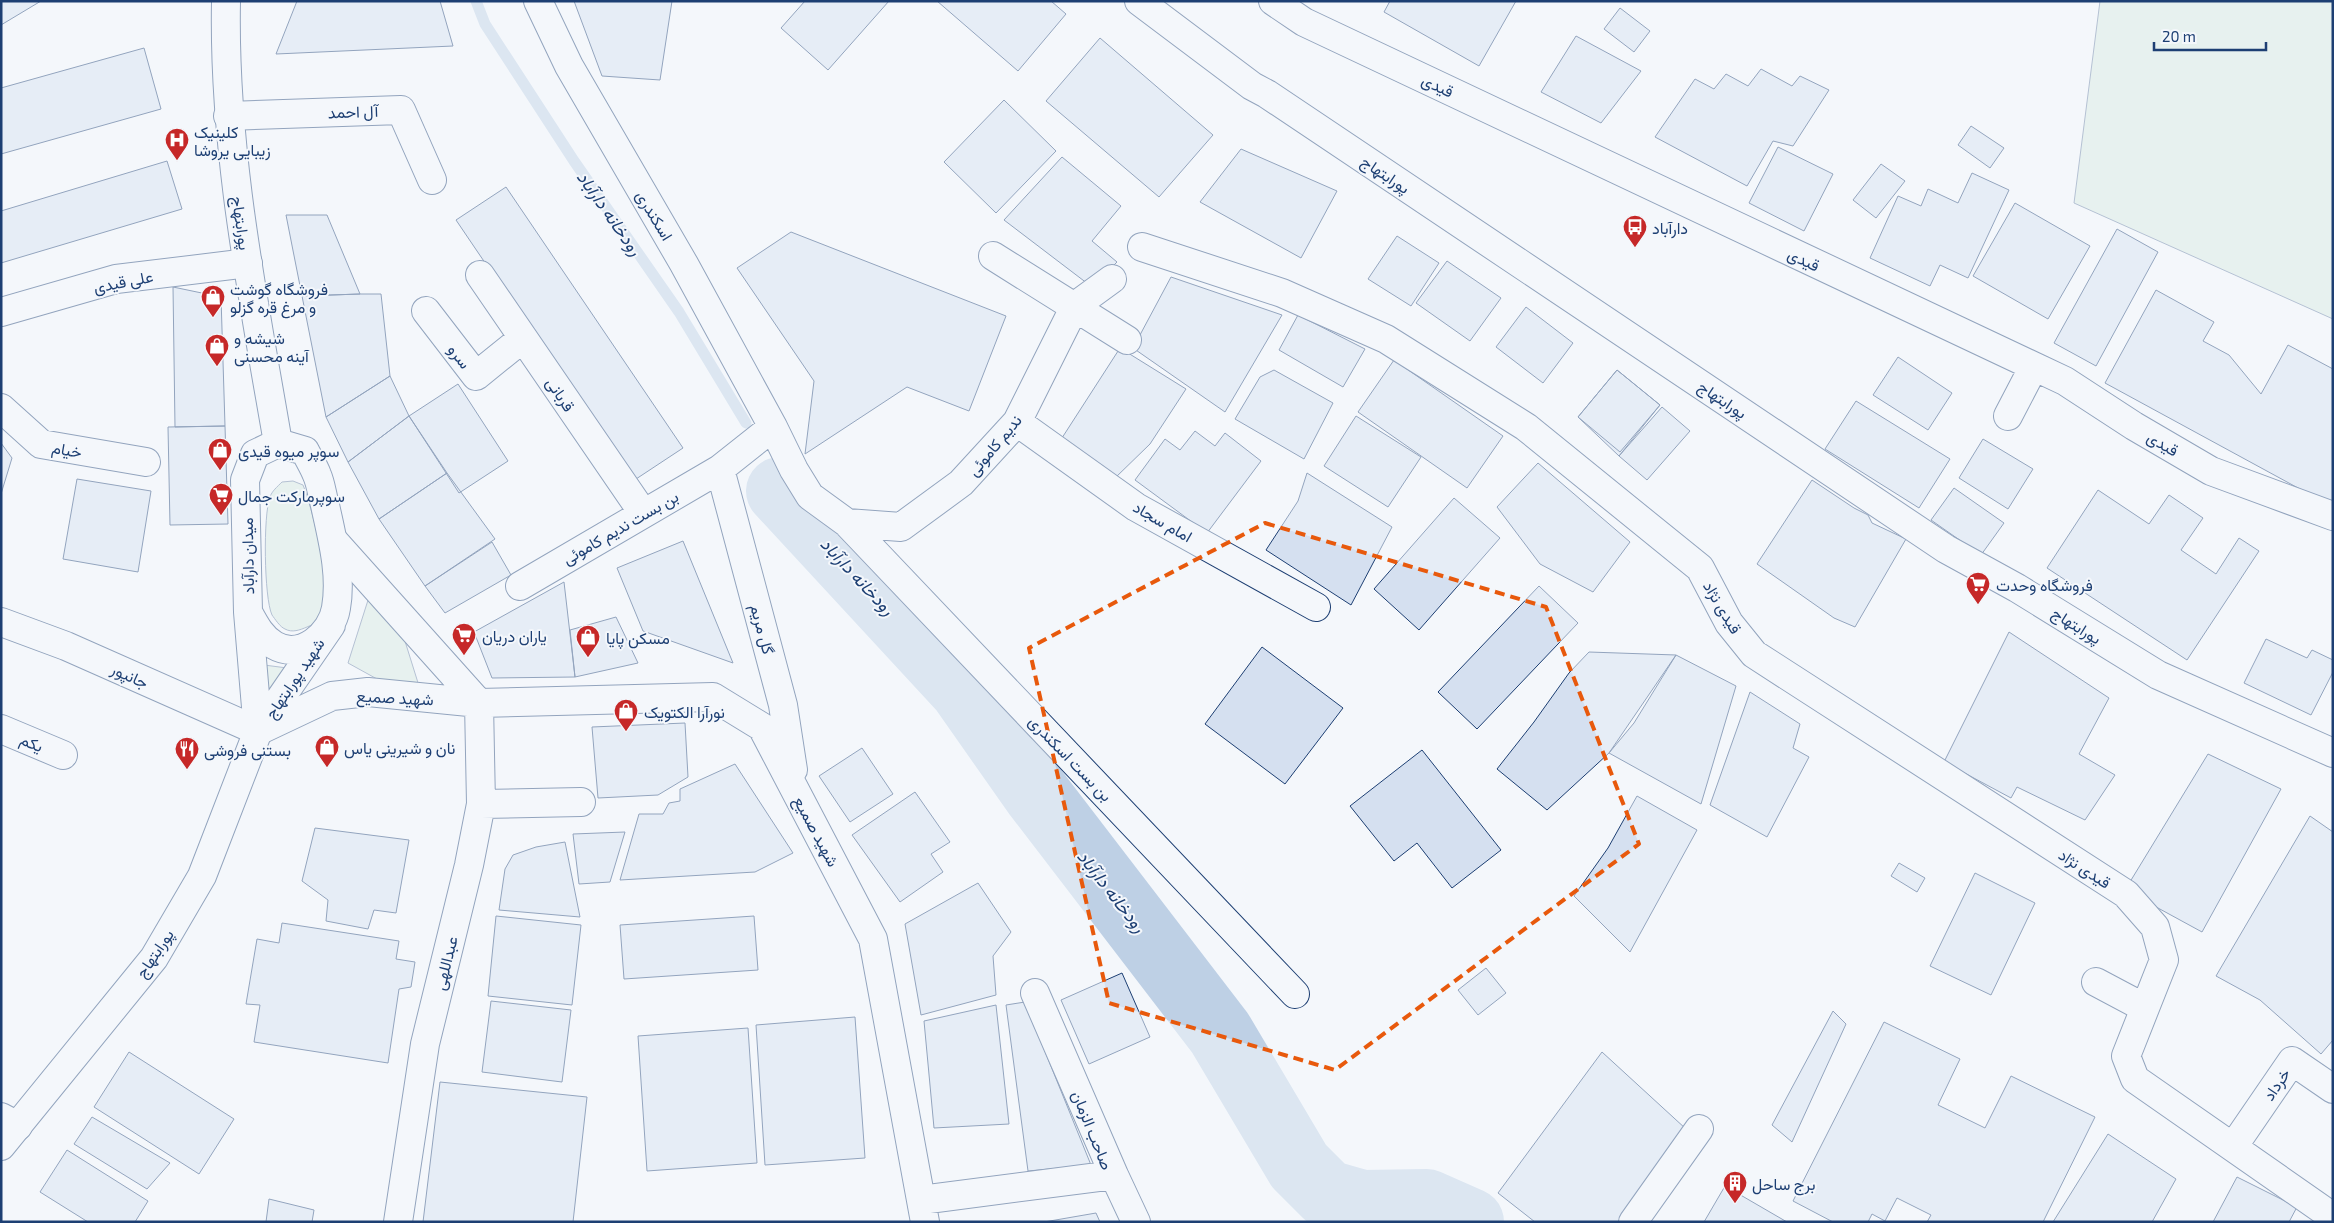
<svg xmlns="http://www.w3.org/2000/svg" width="2334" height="1223" font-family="'Exo 2',Vazirmatn,sans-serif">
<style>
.green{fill:#d7e8df;stroke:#687fa3}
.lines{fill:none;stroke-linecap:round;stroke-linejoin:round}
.stream{stroke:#bed0e5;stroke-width:11}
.river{stroke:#bed0e5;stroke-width:68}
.building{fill:#d5e0f0;stroke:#1d3f73}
.minor-casing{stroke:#1d3f73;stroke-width:30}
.major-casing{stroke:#1d3f73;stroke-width:30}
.minor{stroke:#f4f7fb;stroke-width:28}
.major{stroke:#f4f7fb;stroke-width:28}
.marked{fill:none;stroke:#e8590c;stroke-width:4;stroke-dasharray:10 6;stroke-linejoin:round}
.labels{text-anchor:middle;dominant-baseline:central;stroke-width:4;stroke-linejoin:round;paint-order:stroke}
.street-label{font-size:16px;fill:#1d3f73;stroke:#f4f7fb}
.poi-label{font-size:16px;fill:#1d3f73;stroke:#f4f7fb;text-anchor:start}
.water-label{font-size:18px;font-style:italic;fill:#1d3f73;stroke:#f4f7fb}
</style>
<rect width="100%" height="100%" fill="#f4f7fb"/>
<path class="green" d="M 2100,1 L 2333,1 L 2333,319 L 2074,203 Z
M 293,481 L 303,485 C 312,506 329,579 326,601 C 325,611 317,624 307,627 C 300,630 292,633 285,629 C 280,627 275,619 272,615 C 264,598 263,515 270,497 C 272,491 277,487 282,482 Z
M 369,597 L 404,638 L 419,686 L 377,679 L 348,663 Z
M 264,665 L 295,669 L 261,718 Z"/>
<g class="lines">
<path class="stream" d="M 476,1 L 485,24 L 574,161 L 679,312 L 746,423"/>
<path class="river" d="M 780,491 L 963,689 L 1036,793 L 1220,1033 L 1299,1166 L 1327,1194 L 1362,1204 L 1427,1203 L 1470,1222"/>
</g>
<path class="building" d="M 1,1 L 41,1 L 1,25 Z
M 297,1 L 440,1 L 453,46 L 276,54 Z
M 574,1 L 672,1 L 660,80 L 602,76 Z
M 805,1 L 889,1 L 828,70 L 781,28 Z
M 937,1 L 1051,1 L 1066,14 L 1018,71 Z
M 1390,1 L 1516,1 L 1479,66 L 1384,12 Z
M 1620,8 L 1650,31 L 1634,52 L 1604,29 Z
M 1576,36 L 1641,71 L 1601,123 L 1541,92 Z
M 1100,38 L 1213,135 L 1159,197 L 1046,101 Z
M 144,48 L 161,109 L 1,154 L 1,88 Z
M 1761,69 L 1792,86 L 1800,76 L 1829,90 L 1793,146 L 1773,141 L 1747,186 L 1655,137 L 1695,79 L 1714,89 L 1726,74 L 1748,86 Z
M 1004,100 L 1056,151 L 996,213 L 944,162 Z
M 1971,126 L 2004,148 L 1990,168 L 1958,145 Z
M 1778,147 L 1833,174 L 1804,231 L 1749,203 Z
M 1241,149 L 1337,191 L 1301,258 L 1200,202 Z
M 1062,157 L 1121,206 L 1092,241 L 1117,262 L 1092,287 L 1004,220 Z
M 167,161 L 182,209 L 1,263 L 1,211 Z
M 1881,164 L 1905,181 L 1876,218 L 1853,200 Z
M 1972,173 L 2009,190 L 1968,278 L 1940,265 L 1930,286 L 1870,258 L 1898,196 L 1921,206 L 1928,189 L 1958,203 Z
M 506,187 L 683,448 L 633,481 L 456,220 Z
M 2015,203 L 2090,246 L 2048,319 L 1973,276 Z
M 286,215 L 327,215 L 360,294 L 302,296 Z
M 2117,229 L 2158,252 L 2096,366 L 2054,343 Z
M 791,232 L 1006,316 L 969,411 L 907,387 L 805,454 L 814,381 L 737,268 Z
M 1397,236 L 1439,263 L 1411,306 L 1368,279 Z
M 1447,261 L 1501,298 L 1470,341 L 1416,303 Z
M 1171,277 L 1282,315 L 1225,412 L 1133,348 Z
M 173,287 L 221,297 L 225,426 L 175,427 Z
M 2156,290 L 2214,322 L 2203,341 L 2229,355 L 2261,394 L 2288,345 L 2333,369 L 2333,507 L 2105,383 Z
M 360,294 L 381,294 L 390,376 L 326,417 L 302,296 Z
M 1526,307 L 1573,343 L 1543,383 L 1496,347 Z
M 1298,315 L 1365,349 L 1343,387 L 1279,350 Z
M 1120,348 L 1186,389 L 1150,444 L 1114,479 L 1060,441 Z
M 1898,357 L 1952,393 L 1928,430 L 1873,395 Z
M 1394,360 L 1503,436 L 1467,488 L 1358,412 Z
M 1274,370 L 1333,403 L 1304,459 L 1235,419 L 1260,377 Z
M 1617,370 L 1660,405 L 1620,452 L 1578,417 Z
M 1617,370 L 1660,405 L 1619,456 L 1578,417 Z
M 390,376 L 409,416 L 348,462 L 326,417 Z
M 458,384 L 508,461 L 459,493 L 409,416 Z
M 1856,401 L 1950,459 L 1919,508 L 1825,449 Z
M 1662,407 L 1690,431 L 1647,480 L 1619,456 Z
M 409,416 L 447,473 L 379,519 L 348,462 Z
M 1356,416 L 1421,457 L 1388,507 L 1324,466 Z
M 225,426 L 228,524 L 170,525 L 168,427 Z
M 1195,431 L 1215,446 L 1225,433 L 1261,461 L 1207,533 L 1135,480 L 1165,439 L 1180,450 Z
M 1983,439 L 2033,469 L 2008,509 L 1959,478 Z
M 1,443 L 12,458 L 1,494 Z
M 1538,463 L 1630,542 L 1593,592 L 1540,564 L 1497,507 Z
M 447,473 L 495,539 L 425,586 L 379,519 Z
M 1307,473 L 1392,527 L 1351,605 L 1266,550 L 1298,501 Z
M 77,479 L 151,491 L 138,572 L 63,559 Z
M 1812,480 L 1854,508 L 1868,515 L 1872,523 L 1906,539 L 1855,627 L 1834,618 L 1757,564 Z
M 1954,488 L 2004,523 L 1981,555 L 1931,520 Z
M 2098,490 L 2149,524 L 2169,495 L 2203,518 L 2181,550 L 2216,574 L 2239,538 L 2259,551 L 2187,660 L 2047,568 Z
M 1454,498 L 1500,538 L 1419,630 L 1374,589 Z
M 683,541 L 733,663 L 643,631 L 617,568 Z
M 492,542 L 511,575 L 445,613 L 425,586 Z
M 564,582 L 575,677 L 492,678 L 474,632 Z
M 1539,586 L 1578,623 L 1477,729 L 1438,692 Z
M 616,617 L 638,663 L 575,677 L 570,630 Z
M 2009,632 L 2109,698 L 2079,754 L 2115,775 L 2085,820 L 2017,787 L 2011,798 L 1944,762 Z
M 2266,639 L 2307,658 L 2312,650 L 2333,660 L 2333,672 L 2311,715 L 2244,683 Z
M 1262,647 L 1343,708 L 1285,784 L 1205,724 Z
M 1589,652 L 1676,655 L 1609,753 L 1547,810 L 1497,769 L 1534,722 L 1569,673 Z
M 1676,655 L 1736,686 L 1701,804 L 1609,753 L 1634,723 Z
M 1750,692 L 1800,724 L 1793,748 L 1809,757 L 1767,837 L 1710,805 Z
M 685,723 L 688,777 L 658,795 L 598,798 L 592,727 Z
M 862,748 L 893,794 L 850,822 L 819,776 Z
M 1422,750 L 1501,850 L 1452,888 L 1417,843 L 1394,861 L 1350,806 Z
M 2208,754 L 2281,789 L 2202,932 L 2125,890 Z
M 735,764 L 793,853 L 755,872 L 620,880 L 639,814 L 663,814 L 669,803 L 680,801 L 680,789 Z
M 915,792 L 950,842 L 931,854 L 943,872 L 900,902 L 852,835 Z
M 1637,796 L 1697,830 L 1630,952 L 1574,896 L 1608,848 Z
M 2310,816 L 2333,832 L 2333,1040 L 2321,1054 L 2260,1000 L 2216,976 Z
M 315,828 L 409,840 L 396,913 L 374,910 L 368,929 L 326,921 L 328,900 L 302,881 Z
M 625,832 L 610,882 L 579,884 L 573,834 Z
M 565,842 L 580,917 L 499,910 L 505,869 L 513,855 L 536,847 Z
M 1899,863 L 1925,878 L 1917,892 L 1891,876 Z
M 1975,873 L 2035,903 L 1991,995 L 1930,966 Z
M 978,883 L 1011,932 L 993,956 L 996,995 L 921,1015 L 905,924 Z
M 496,916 L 581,925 L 572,1005 L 488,996 Z
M 754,916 L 758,970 L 624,979 L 620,925 Z
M 282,923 L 399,941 L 396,959 L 415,962 L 411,987 L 399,989 L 388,1063 L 254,1042 L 260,1005 L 246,1004 L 257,939 L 279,943 Z
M 1486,968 L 1506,993 L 1478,1015 L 1458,990 Z
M 1122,973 L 1150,1037 L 1089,1064 L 1061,1000 Z
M 491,1001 L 571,1010 L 562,1082 L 482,1072 Z
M 1025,1002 L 1091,1165 L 1028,1171 L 1006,1005 Z
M 996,1005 L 1009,1124 L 934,1128 L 924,1021 Z
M 1833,1011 L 1846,1024 L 1792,1142 L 1772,1125 Z
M 855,1017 L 865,1158 L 765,1165 L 756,1025 Z
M 1884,1022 L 1960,1059 L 1938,1105 L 1985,1128 L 2011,1076 L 2095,1117 L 2043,1222 L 1927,1222 L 1931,1215 L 1897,1198 L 1885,1221 L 1872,1214 L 1868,1222 L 1833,1222 L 1793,1201 Z
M 748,1028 L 757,1163 L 647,1171 L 638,1036 Z
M 129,1052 L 234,1119 L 199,1174 L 94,1107 Z
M 1602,1052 L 1686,1129 L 1629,1222 L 1535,1222 L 1498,1193 Z
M 440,1082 L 587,1097 L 573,1222 L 423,1222 Z
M 92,1117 L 170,1163 L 147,1189 L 74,1144 Z
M 2108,1134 L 2176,1179 L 2152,1222 L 2053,1222 Z
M 67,1150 L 148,1201 L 135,1222 L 88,1222 L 40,1192 Z
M 2237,1177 L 2297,1207 L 2289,1222 L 2213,1222 Z
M 1725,1186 L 1787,1222 L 1704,1222 Z
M 269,1199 L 314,1210 L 312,1222 L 266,1222 Z
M 1096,1213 L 1100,1222 L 1044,1222 Z"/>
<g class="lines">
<defs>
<path id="minor" d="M 538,1 L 569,66 L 684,264 L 773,427 L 794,470 L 810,496 L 847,523 L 1295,994
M 1273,1 L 1304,22 L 2065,381 L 2134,426 L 2211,471 L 2333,516
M 228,116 L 401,110 L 432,180
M 1142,247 L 1282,293 L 1386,339 L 1526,427 L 1700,568 L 1729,623 L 1754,654 L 2126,894 L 2155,927 L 2164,960 L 2126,1056 L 2135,1079 L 2333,1217
M 993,256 L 1127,340
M 480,275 L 643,513
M 426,311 L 476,376 L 523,338
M 1,312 L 116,279 L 248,263
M 1,408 L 41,444 L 146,462
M 2008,416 L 2033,368
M 1017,422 L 1136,507 L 1316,607
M 720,469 L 783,705 L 793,770
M 847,523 L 901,527 L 961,483 L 1017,422 L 1075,306 L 1112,279
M 333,540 L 479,703
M 520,586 L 720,469 L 773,427
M 1,622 L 66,646 L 258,731 L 332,696 L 368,692 L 479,703 L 713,697 L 762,727 L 873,939 L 925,1222
M 1,729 L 63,755
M 481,804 L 581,802
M 2096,982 L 2145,1008
M 1,1117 L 18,1126
M 2233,1147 L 2292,1061 L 2333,1089
M 1114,1175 L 1136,1222
M 921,1200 L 1114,1175 L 1035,993
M 398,1222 L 425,1044 L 469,865 L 481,804 L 479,703
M 1633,1222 L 1699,1129"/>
<path id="major" d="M 226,1 C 223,150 253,297 278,443
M 1139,1 L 1252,86 L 1267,94 L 1946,549 L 2017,588 L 2158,675 L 2333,753
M 248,612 C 255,625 261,637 274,645 C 301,661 332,634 336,608 C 342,574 332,538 325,505 C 322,495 321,484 317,475 C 314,467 309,459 305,451 L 278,443 L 255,454 L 245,480 L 248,612 L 258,731
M 1,1146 L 154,958 L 202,876 L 258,731 L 331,625"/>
</defs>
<use href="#minor" class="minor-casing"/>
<use href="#major" class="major-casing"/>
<use href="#minor" class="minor"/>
<use href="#major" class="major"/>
</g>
<path d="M0 0H2334V1223H0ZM 1265,523 L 1546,607 L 1639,844 L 1335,1070 L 1109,1003 L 1029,648 Z" fill="#f4f7fb" fill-opacity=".55" fill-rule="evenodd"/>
<path class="marked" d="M 1265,523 L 1546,607 L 1639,844 L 1335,1070 L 1109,1003 L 1029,648 Z"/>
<defs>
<symbol id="hospital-pin" viewBox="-11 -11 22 30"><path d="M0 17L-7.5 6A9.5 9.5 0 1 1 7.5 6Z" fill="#c62828" stroke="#f4f7fb"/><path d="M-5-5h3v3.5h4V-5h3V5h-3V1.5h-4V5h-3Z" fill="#fff"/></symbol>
<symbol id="bus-pin" viewBox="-11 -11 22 30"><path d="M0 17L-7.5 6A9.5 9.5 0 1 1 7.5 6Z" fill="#c62828" stroke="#f4f7fb"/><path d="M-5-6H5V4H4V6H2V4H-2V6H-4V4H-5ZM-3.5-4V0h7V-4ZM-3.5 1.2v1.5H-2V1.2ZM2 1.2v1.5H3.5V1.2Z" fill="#fff"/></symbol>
<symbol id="shop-pin" viewBox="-11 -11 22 30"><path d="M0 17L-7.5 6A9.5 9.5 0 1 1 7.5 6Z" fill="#c62828" stroke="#f4f7fb"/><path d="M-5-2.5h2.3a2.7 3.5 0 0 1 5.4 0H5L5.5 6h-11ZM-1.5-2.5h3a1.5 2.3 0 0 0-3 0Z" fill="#fff"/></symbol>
<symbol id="supermarket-pin" viewBox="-11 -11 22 30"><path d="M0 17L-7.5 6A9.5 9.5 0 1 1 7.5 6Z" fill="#c62828" stroke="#f4f7fb"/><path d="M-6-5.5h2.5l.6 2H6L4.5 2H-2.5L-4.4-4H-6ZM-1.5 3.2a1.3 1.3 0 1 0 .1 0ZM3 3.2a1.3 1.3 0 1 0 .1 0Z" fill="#fff"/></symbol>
<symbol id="restaurant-pin" viewBox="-11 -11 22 30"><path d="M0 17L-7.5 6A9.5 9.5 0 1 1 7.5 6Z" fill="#c62828" stroke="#f4f7fb"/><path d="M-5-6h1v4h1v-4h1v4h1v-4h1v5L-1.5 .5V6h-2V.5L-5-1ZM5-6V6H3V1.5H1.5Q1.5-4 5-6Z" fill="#fff"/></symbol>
<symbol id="building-pin" viewBox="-11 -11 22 30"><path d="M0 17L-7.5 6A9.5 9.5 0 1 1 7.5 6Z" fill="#c62828" stroke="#f4f7fb"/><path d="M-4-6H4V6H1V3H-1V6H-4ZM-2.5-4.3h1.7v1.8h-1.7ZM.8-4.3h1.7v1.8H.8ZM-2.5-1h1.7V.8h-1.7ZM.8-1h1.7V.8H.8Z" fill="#fff"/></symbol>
</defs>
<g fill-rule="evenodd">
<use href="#hospital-pin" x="163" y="126" width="28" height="38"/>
<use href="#bus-pin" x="1621" y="213" width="28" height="38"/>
<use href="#shop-pin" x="199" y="283" width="28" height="38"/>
<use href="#shop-pin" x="203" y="332" width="28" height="38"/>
<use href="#shop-pin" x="206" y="436" width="28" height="38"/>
<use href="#supermarket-pin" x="207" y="481" width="28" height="38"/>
<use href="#supermarket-pin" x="1964" y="570" width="28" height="38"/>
<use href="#supermarket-pin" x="450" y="621" width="28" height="38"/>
<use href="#shop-pin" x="574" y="623" width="28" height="38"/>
<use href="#shop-pin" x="612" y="697" width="28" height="38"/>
<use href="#shop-pin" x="313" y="733" width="28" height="38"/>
<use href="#restaurant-pin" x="173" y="735" width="28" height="38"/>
<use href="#building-pin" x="1721" y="1169" width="28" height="38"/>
</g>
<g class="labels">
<g class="street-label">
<text transform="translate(1438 85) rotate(25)">قیدی</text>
<text transform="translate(353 111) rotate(-2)">آل احمد</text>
<text transform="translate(1386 174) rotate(34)">پورابتهاج</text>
<text transform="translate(655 215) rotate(59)">اسکندری</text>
<text transform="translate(242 223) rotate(82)">پورابتهاج</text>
<text transform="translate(1804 259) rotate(25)">قیدی</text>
<text transform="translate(123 281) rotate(-11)">علی قیدی</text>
<text transform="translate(460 356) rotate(53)">سرو</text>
<text transform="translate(561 394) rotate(56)">قربانی</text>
<text transform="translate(1723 399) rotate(34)">پورابتهاج</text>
<text transform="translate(2163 443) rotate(30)">قیدی</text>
<text transform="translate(994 445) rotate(-50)">ندیم کاموئی</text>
<text transform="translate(67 449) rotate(10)">خیام</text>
<text transform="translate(1163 521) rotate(30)">امام سجاد</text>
<text transform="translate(620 527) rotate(-30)">بن بست ندیم کاموئی</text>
<text transform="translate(247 556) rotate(-91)">میدان دارآباد</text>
<text transform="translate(1723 607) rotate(59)">قیدی نژاد</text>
<text transform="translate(2077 625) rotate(32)">پورابتهاج</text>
<text transform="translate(763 629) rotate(75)">گل مریم</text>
<text transform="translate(130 675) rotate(24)">جانپور</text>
<text transform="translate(294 678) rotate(-56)">شهید پورابتهاج</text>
<text transform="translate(395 697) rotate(3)">شهید صمیع</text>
<text transform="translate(32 742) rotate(23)">یکم</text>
<text transform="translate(1071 758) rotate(46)">بن بست اسکندری</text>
<text transform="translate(817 831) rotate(62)">شهید صمیع</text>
<text transform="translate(2085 868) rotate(33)">قیدی نژاد</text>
<text transform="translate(154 953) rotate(-56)">پورابتهاج</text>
<text transform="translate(445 963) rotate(-76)">عبداللهی</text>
<text transform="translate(2276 1084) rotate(-56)">خرداد</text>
<text transform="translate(1093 1130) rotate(68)">صاحب الزمان</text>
</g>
<g class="poi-label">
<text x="194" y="131">کلینیک<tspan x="194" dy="18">زیبایی یروشا</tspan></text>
<text x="1652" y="227">دارآباد</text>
<text x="230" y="288">فروشگاه گوشت<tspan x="230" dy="18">و مرغ قره گزلو</tspan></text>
<text x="234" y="337">شیشه و<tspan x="234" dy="18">آینه محسنی</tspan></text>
<text x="238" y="450">سوپر میوه قیدی</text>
<text x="238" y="495">سوپرمارکت جمال</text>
<text x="1996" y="584">فروشگاه وحدت</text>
<text x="482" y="635">یاران دریان</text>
<text x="606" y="637">مسکن پایا</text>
<text x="644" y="711">نورآرا الکتویک</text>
<text x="344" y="747">نان و شیرینی یاس</text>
<text x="204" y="749">بستنی فروشی</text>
<text x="1752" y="1183">برج ساحل</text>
</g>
<g class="water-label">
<text transform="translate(610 213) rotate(55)">رودخانه دارآباد</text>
<text transform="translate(858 576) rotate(47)">رودخانه دارآباد</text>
<text transform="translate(1112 891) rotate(52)">رودخانه دارآباد</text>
</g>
</g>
<rect width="2334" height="1223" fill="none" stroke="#1d3f73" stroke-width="5"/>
<path d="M2154 42v8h112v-8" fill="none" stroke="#1d3f73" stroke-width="2.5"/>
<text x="2162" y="42" font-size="15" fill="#1d3f73" stroke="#f4f7fb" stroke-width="4" paint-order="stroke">20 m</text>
</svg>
